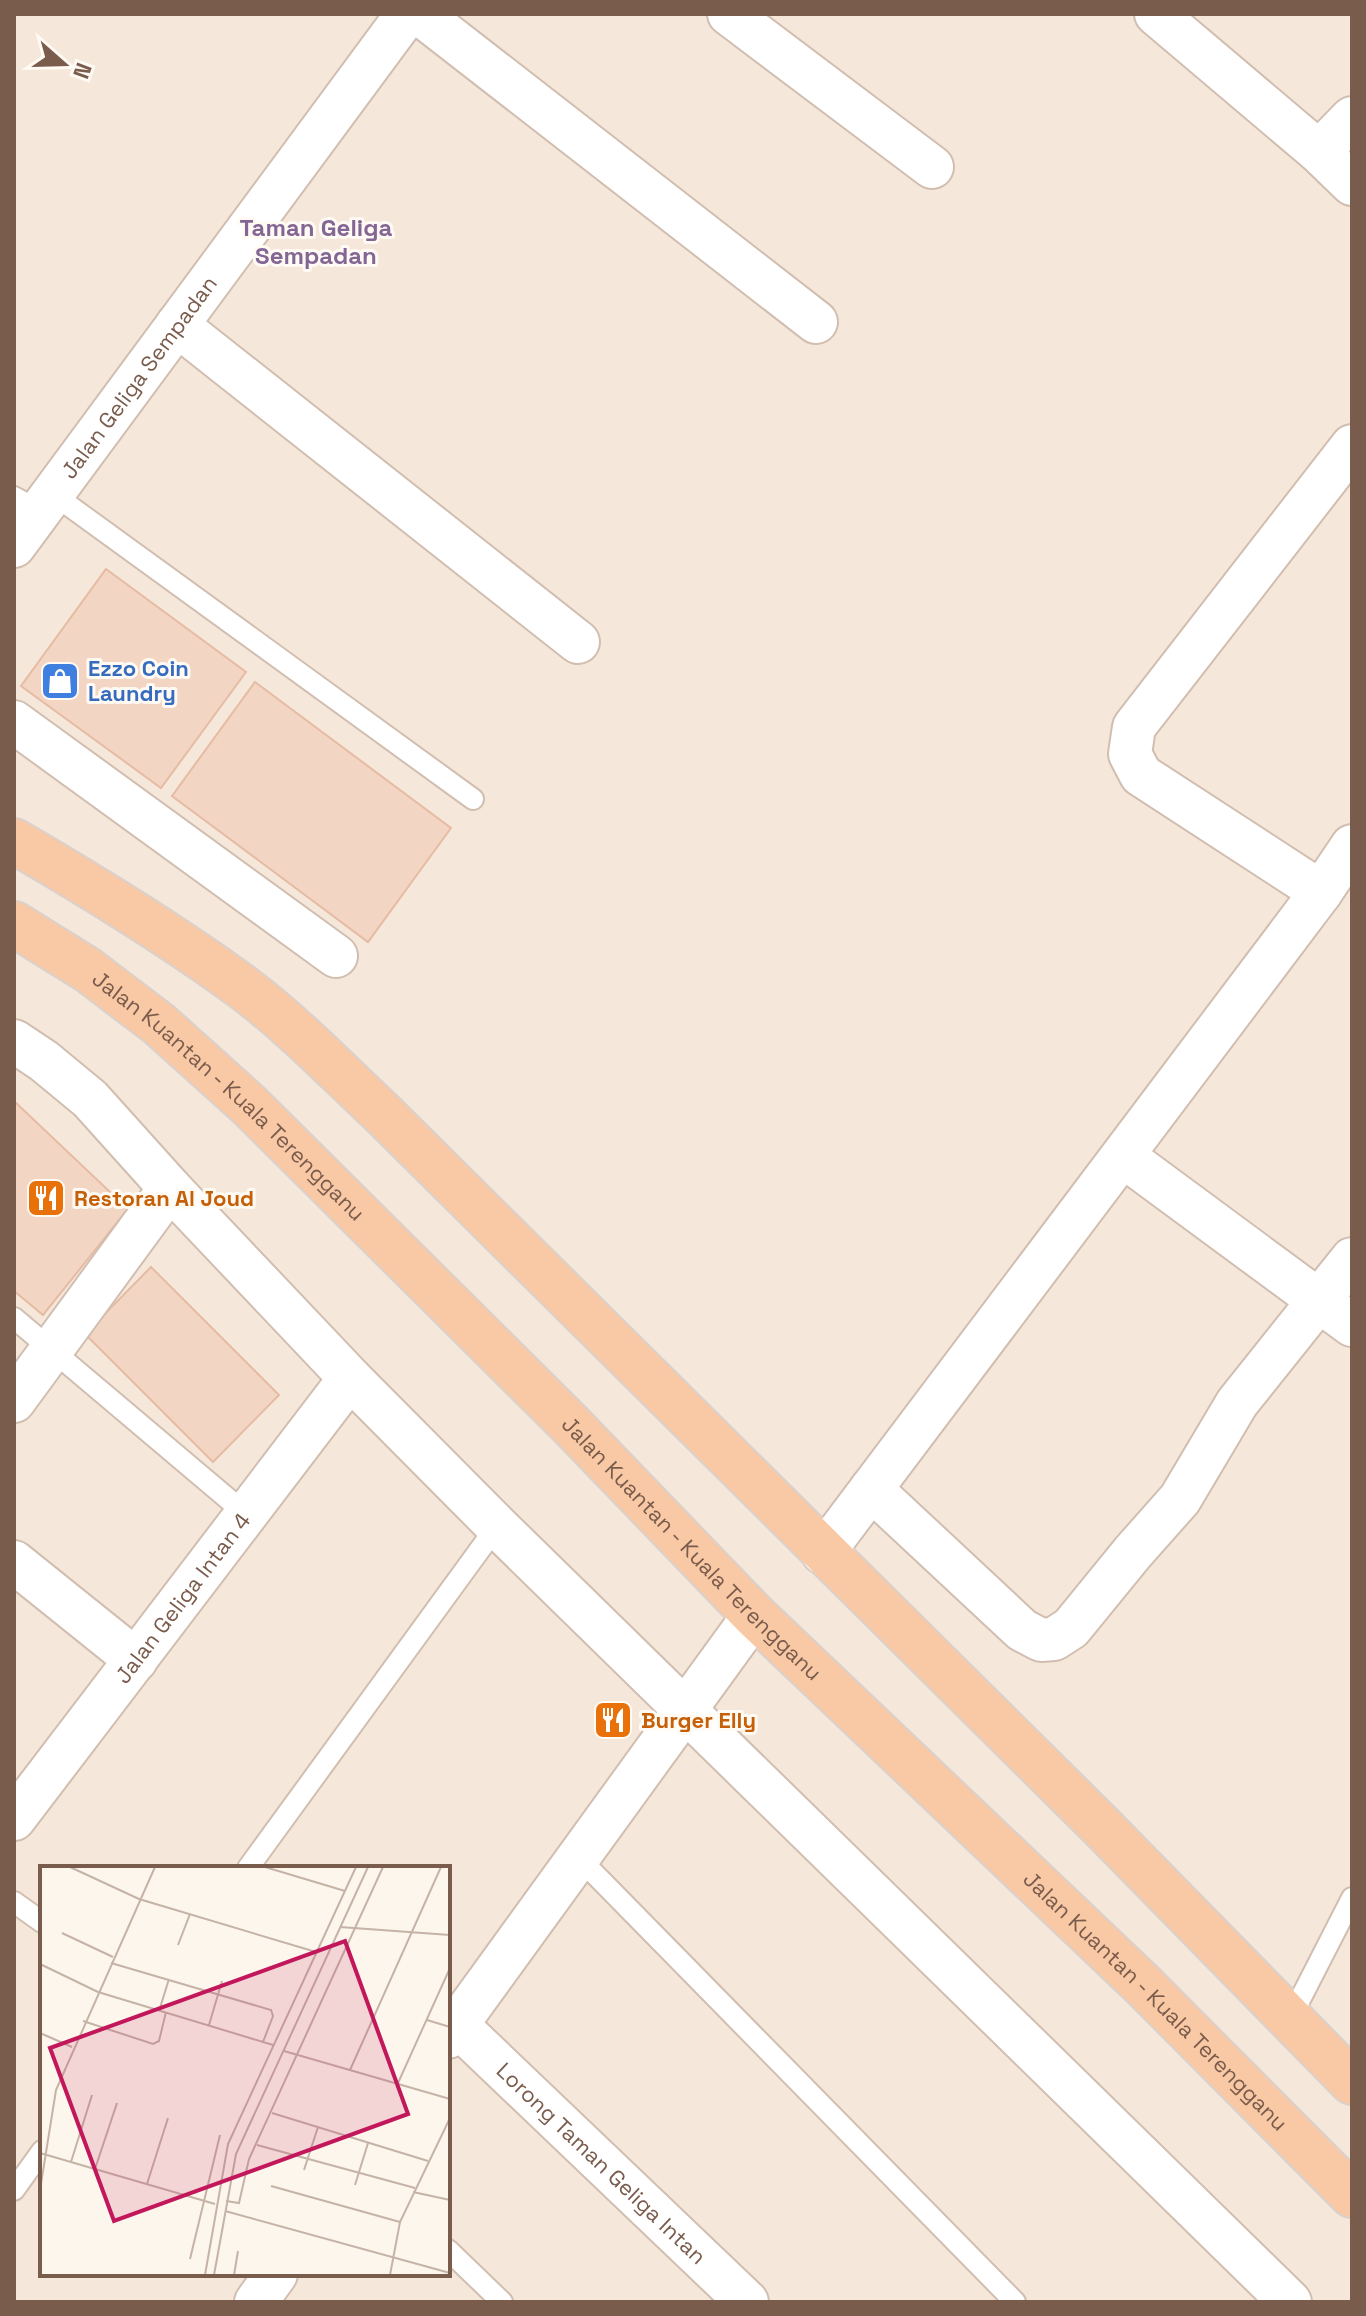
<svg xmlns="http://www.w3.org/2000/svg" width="1366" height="2316" font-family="'Space Grotesk',sans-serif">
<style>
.residential{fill:#f5e8da;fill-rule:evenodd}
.building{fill:#f3d5c3;stroke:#e6bba3;stroke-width:2}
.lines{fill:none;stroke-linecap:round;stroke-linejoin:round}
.service-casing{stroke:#d1beb0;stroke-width:24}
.minor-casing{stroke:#d1beb0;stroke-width:46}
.trunk-casing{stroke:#dad1cd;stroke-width:48}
.service{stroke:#fff;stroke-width:20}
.minor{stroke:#fff;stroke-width:42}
.trunk{stroke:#f9c8a4;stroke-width:44}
.labels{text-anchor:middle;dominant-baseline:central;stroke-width:6;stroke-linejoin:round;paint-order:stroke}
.street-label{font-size:22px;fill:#7a5c4d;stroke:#fffaf3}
.shop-label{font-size:22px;font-weight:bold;fill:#366cbe;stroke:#fffaf3;text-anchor:start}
.food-label{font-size:22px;font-weight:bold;fill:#c56008;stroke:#fffaf3;text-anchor:start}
.neighbourhood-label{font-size:24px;font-weight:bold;fill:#846695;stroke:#fffaf3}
.inset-road{fill:none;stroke:#c5b3a7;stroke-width:2}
.view{fill:#c2185b;fill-opacity:0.15;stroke:#c2185b;stroke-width:4}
.inset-edge{fill:none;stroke:#7a5c4d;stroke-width:4}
</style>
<rect width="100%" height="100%" fill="#fdf6ec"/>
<path class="residential" d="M 14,14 L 1352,14 L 1352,2302 L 14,2302 ZM 42,1868 L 448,1868 L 448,2274 L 42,2274 Z"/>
<path class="building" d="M 106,569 L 246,672 L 161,788 L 21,686 Z
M 255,682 L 451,828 L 368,942 L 172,796 Z
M 14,1101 L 128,1209 L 43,1315 L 14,1291 Z
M 151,1267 L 279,1395 L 213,1462 L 85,1334 Z"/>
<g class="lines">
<defs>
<path id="service" d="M 53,494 L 473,799
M 14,497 L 40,511
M 14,1318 L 246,1514
M 578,1857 L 1015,2302
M 248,1868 L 497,1526
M 14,1902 L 42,1922
M 1290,2019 L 1352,1898
M 14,2190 L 42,2151
M 448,2250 L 502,2302"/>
<g id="minor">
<path d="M 420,14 L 816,322"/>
<path d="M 729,14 L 932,167"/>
<path d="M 1156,14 L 1319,152 L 1352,184"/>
<path d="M 1319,152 L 1352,118"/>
<path d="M 177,325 L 578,642"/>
<path id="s1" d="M 14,546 L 407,14"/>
<path d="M 14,722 L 336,956"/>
<path d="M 1321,892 L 1141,775 L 1130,754 L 1134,727 L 1352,446"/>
<path d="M 14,1041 L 44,1061 L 90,1099 L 170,1188 L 350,1378 L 497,1526 L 1290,2302"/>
<path d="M 1123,1156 L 1352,1325"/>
<path d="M 14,1401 L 170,1188"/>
<path d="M 871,1489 L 1022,1630 L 1041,1640 L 1054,1639 L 1071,1628 L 1133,1552 L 1180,1499 L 1237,1403 L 1352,1259"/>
<path d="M 823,1553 L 1321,892 L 1352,846"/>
<path d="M 14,1562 L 136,1660"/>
<path id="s2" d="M 14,1819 L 350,1378"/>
<path id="s3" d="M 457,2025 L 747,2302"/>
<path d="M 448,2037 L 754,1615"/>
<path d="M 256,2302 L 276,2274"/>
</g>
<g id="trunk">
<path d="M 14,841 C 93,887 172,935 245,989 C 294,1026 337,1071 381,1112 L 1102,1827 L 1352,2082"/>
<path id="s4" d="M 14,924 L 88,970 L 159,1024 L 249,1105 L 571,1425 L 754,1615 L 1142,1984 L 1352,2195"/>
</g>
</defs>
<use href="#service" class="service-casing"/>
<use href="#minor" class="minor-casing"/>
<use href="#trunk" class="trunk-casing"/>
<use href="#service" class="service"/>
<use href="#minor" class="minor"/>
<use href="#trunk" class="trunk"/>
</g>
<defs>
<symbol id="shop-square" viewBox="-11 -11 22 22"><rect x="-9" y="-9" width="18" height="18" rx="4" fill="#3f7fe0" stroke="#fffaf3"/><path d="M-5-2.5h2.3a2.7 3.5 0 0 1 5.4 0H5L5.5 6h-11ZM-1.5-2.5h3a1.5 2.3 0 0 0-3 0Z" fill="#fff"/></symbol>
<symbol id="restaurant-square" viewBox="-11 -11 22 22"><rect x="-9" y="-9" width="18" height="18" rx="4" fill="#e8710a" stroke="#fffaf3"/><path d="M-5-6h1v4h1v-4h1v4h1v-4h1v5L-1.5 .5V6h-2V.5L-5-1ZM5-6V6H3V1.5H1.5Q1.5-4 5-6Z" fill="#fff"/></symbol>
</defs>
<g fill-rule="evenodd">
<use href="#shop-square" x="38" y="659" width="44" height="44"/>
<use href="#restaurant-square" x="24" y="1176" width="44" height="44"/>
<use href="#restaurant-square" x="591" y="1698" width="44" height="44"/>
</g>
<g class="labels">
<g class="street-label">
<text stroke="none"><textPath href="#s1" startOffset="210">Jalan Geliga Sempadan</textPath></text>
<text stroke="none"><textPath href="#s4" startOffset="276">Jalan Kuantan - Kuala Terengganu</textPath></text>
<text stroke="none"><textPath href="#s4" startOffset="924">Jalan Kuantan - Kuala Terengganu</textPath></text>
<text stroke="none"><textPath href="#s2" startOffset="278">Jalan Geliga Intan 4</textPath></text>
<text stroke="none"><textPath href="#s4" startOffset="1572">Jalan Kuantan - Kuala Terengganu</textPath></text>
<text stroke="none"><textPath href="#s3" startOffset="200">Lorong Taman Geliga Intan</textPath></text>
</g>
<g class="shop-label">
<text x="88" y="668">Ezzo Coin<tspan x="88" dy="25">Laundry</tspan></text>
</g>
<g class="food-label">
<text x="74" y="1198">Restoran Al Joud</text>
<text x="641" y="1720">Burger Elly</text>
</g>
<g class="neighbourhood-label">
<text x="316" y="227">Taman Geliga<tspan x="316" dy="28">Sempadan</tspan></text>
</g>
</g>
<g transform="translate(40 1866)">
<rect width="410" height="410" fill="#fdf6ec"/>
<path class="inset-road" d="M 30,1 L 99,33 L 276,86M 225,1 L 305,25M 300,61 L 410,69M 22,67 L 73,91M 138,79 L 150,48M 71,97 L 231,144 L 233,150 L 223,176M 0,98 L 58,126 L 233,179M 119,145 L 129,113M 387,154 L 410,161M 43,155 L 113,178 L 119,175 L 126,146M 169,159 L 182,115M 0,167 L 32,181M 244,185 L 410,233M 310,204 L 401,1M 358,217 L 410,102M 232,247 L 388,295M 217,279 L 375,322M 0,287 L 175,338M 31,296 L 52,229M 55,303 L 77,237M 264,304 L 278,261M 107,318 L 128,252M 315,319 L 328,277M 231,320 L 360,356M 0,324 L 16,224 L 115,1M 373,326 L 410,334M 186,335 L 199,337 L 209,293 L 343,1M 185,345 L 410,407M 150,393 L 180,269M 165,409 L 188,278 L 316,1M 174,409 L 196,288 L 328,1M 194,409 L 198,385M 350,409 L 360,356 L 410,252"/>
<path class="view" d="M 305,75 L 368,248 L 74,355 L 10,182 Z"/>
<rect width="410" height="410" class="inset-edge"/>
</g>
<rect width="1366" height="2316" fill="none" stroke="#7a5c4d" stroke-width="32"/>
<g transform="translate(64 64) rotate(110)" stroke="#fffaf3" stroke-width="6" paint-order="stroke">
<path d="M0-6L14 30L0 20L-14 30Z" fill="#7a5c4d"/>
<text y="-12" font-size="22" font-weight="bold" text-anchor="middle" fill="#7a5c4d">N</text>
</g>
</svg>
